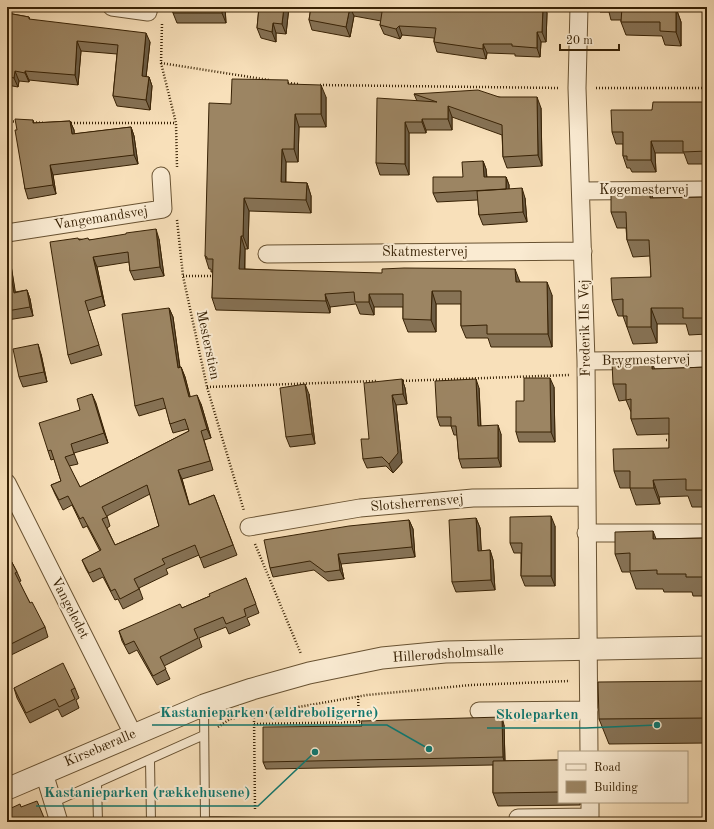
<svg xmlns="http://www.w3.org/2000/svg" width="714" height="829" font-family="'Old Standard TT',serif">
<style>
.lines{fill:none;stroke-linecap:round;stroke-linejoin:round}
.service-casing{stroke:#685232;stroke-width:10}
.minor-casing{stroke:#685232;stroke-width:19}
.tertiary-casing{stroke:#685232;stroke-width:23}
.path{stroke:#382205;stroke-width:2.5;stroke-dasharray:1 2;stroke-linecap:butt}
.service{stroke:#faebd2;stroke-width:8}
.minor{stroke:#faebd2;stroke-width:17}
.tertiary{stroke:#faebd2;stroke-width:21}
.wall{fill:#867255;stroke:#382205;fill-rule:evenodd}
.shaded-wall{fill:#6d5d45;stroke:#382205}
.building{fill:#9c8563;stroke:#382205;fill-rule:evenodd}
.labels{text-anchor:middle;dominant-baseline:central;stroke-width:4;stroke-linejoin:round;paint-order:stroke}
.street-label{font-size:14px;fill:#382205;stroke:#faebd2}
.leader{fill:none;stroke:#0f766e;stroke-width:1.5}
.callout-dot{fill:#0f766e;stroke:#faebd2;stroke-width:1.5}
.callout-label{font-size:15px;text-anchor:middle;font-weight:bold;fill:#0f766e;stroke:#faebd2;stroke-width:4;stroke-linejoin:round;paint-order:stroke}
</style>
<rect width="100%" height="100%" fill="#f8e0ba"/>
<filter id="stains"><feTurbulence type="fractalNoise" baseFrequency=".005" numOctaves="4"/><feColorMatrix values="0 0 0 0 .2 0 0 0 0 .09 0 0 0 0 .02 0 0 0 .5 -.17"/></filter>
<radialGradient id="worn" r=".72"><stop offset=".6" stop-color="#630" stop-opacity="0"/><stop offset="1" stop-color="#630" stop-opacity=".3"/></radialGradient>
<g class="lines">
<defs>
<path id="service" d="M 204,706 L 205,822
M 150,760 L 151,822
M 97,783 L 98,822
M 52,803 L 204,735
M 205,821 L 259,822"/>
<path id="minor" d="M 112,7 L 148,12 L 149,7
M 579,7 L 577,88 L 586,361 L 589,752
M 581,191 L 707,190
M 7,233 L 163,209 L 161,176
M 267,254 L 583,251
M 586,361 L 707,360
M 7,483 L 133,734
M 249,527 L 360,508 L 473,498 L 586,497
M 586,533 L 707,533
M 479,711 L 589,710
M 44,773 L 59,822
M 518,818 L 590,817 L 590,802"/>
<path id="tertiary" d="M 7,789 L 204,705 L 252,689 L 309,673 L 382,658 L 445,652 L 707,647"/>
</defs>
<use href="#service" class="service-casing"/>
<use href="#minor" class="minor-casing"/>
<use href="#tertiary" class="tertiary-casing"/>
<path class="path" d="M 162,24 L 161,63 L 176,123 L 177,167
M 161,63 L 269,80
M 288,83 L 299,84
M 320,85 L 559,88
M 596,88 L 707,88
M 7,121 L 19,122
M 30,122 L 45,123
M 68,123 L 176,123
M 177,220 L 183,276 L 207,387 L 244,511
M 183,276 L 215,276
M 400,381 L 569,375
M 207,387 L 377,381
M 666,440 L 673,440
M 255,544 L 301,654
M 358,696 L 359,722
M 254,715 L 255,809
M 254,724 L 363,722
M 218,727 L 230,719 L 367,695 L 471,685 L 570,681"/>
<use href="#service" class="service"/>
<use href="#minor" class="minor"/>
<use href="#tertiary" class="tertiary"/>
</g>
<path class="wall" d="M 173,7 L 225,7 L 226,23 L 177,23 L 173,13 Z
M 259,7 L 289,7 L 286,34 L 276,33 L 276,42 L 261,38 L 257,28 Z
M 311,7 L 545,7 L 547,13 L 546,42 L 541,42 L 540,57 L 515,56 L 515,54 L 487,53 L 486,59 L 437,52 L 434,42 L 434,38 L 402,35 L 400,39 L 384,34 L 380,25 L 381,21 L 354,16 L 350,37 L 312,30 L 309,20 Z
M 598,7 L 666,7 L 666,8 L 676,8 L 681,22 L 681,46 L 665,45 L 662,36 L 626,35 L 621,22 L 621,20 L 611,20 L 609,12 L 600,12 Z
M 7,13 L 29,17 L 30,20 L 150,42 L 146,77 L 149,77 L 152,86 L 150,110 L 117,106 L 113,96 L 117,54 L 81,51 L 78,85 L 29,80 L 29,82 L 19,81 L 18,87 L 7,85 Z
M 290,84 L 326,97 L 326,127 L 299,127 L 298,162 L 286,162 L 286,182 L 307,183 L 311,196 L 311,213 L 249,211 L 248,249 L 245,249 L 245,269 L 520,282 L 552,295 L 552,347 L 491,347 L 488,338 L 466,338 L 461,326 L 461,304 L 436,304 L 436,332 L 408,332 L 403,319 L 403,307 L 374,307 L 374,315 L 360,314 L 356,304 L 330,307 L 330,313 L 216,310 L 212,298 L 213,272 L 211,272 L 211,269 L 209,269 L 205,256 Z
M 414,94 L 499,97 L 541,108 L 542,166 L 507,168 L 503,157 L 502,135 L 452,117 L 452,130 L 426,130 L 426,133 L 409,133 L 409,175 L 380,175 L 376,163 L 417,101 Z
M 707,104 L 707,164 L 688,164 L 684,153 L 655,153 L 656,172 L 632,172 L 630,168 L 627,168 L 623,156 L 623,144 L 616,144 L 612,132 L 652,110 Z
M 33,120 L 34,123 L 70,121 L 74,130 L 74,134 L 131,127 L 134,136 L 138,164 L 53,175 L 56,194 L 28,199 L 25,189 L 17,130 Z
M 483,161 L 486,169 L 487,177 L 506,177 L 509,185 L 509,189 L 525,198 L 527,222 L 483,225 L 479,215 L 478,200 L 437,202 L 433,193 L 463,177 Z
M 707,197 L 707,334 L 689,335 L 686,324 L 657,324 L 657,343 L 633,344 L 623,316 L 618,316 L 612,300 L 651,277 L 650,256 L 633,257 L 627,240 L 626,228 L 617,228 L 611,212 L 653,198 Z
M 79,239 L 89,240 L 159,239 L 164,276 L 134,280 L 130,271 L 129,262 L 97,267 L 105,306 L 88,311 L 102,355 L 71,364 L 68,355 Z
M 7,251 L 10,259 L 15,292 L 27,290 L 30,299 L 33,316 L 7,320 Z
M 169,308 L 173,317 L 180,367 L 181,367 L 185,377 L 190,397 L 201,404 L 211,438 L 204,440 L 213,470 L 182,479 L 189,505 L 214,495 L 237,555 L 204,568 L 199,555 L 166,569 L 168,574 L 139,588 L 143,599 L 123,609 L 118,599 L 115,600 L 103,577 L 93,582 L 86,569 L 82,560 L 100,551 L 87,526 L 83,528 L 72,505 L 63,510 L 55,494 L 51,485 L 61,481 L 54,459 L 51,460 L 48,451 L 80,410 L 92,394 L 108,443 L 74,453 L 78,464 L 69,466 L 80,487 L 189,431 L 188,429 L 173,433 L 170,424 L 166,408 L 139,416 L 135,406 ZM 150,494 L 159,526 L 115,545 L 107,528 L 110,526 L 107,516 Z
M 41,354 L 47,382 L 23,387 L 19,377 Z
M 707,367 L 707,507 L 692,507 L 688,496 L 659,497 L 660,504 L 636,505 L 630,488 L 620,488 L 614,471 L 669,448 L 669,434 L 637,435 L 631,419 L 631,412 L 626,400 L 619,401 L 613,384 L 655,369 Z
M 402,379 L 405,388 L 407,404 L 396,405 L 402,463 L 393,473 L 386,466 L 367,468 L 363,459 L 369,439 Z
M 554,387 L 555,442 L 519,442 L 516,432 L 524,401 Z
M 479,388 L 481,426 L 501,434 L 501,467 L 462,468 L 459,459 L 457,435 L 454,435 L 451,426 L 440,426 L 437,417 Z
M 309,394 L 315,444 L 290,447 L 286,437 Z
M 476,518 L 480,528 L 481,551 L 490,550 L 493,560 L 495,590 L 456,592 L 452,582 Z
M 409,520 L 413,529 L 415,557 L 341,564 L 344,579 L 328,581 L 314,570 L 273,577 L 270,568 Z
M 555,526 L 555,586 L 525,586 L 521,576 L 521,553 L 514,553 L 510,543 Z
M 707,538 L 707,596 L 693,596 L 692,592 L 664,592 L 663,589 L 636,589 L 630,572 L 622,572 L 615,554 L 656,539 Z
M 7,553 L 17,572 L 21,581 L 19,582 L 30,603 L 45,627 L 48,637 L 7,657 Z
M 246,578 L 259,613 L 247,618 L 250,625 L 229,634 L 226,627 L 199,638 L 202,647 L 164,666 L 170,679 L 157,685 L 137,650 L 129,654 L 122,641 L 119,631 L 182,608 L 210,596 Z
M 707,681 L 707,743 L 609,744 L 599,719 Z
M 14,688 L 75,688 L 79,698 L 76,700 L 79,708 L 62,717 L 58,709 L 30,723 L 17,698 Z
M 504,725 L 505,761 L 559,760 L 559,802 L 580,802 L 580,805 L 498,806 L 493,793 L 493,765 L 266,769 L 263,762 Z"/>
<path class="shaded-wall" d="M 222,7 L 225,7 L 226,23 L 222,13 Z
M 284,7 L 289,7 L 286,34 L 282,24 Z
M 350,7 L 354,16 L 350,37 L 346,27 Z
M 543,7 L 545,7 L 547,13 L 546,42 L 542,32 Z
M 676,8 L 681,22 L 681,46 L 676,32 Z
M 273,23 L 276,33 L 276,42 L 272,32 Z
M 399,26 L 402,35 L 400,39 L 396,29 Z
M 537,32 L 541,42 L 540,57 L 537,48 Z
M 146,33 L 150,42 L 145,86 L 142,76 Z
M 77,41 L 81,51 L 78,85 L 75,75 Z
M 483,44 L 487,53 L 486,59 L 483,49 Z
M 15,71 L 19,81 L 18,87 L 14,78 Z
M 25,71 L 29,80 L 29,82 L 25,73 Z
M 149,77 L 152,86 L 150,110 L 146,100 Z
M 321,85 L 326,97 L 326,127 L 321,114 Z
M 537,97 L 541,108 L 542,166 L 538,155 Z
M 448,106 L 452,117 L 452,130 L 448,119 Z
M 295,114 L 299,127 L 298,162 L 294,149 Z
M 422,119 L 426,130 L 426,133 L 422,122 Z
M 70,121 L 74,130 L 75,143 L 72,134 Z
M 405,122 L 409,133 L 409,175 L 405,164 Z
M 131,127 L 134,136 L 138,164 L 134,155 Z
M 651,141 L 655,153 L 656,172 L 651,160 Z
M 282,149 L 286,162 L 285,195 L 281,182 Z
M 483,161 L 486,169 L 487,185 L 484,177 Z
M 50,165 L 53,175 L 56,194 L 53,185 Z
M 506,177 L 509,185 L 509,198 L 506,190 Z
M 307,183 L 311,196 L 311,213 L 306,200 Z
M 522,188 L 525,198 L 527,222 L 523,212 Z
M 650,190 L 656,206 L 650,198 Z
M 244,198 L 249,211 L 248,249 L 243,236 Z
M 156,229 L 159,239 L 164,276 L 160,267 Z
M 241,236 L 245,249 L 244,282 L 239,269 Z
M 7,251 L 10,259 L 17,302 L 14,293 Z
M 93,257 L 97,267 L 105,306 L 102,296 Z
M 515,269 L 520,282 L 520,295 L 516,282 Z
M 547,282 L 552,295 L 552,347 L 548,334 Z
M 27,290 L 30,299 L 33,316 L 30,307 Z
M 432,291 L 436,304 L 436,332 L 431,320 Z
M 325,294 L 330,307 L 330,313 L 326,301 Z
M 369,294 L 374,307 L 374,315 L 369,302 Z
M 169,308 L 173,317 L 181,377 L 178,368 Z
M 651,308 L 657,324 L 657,343 L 651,327 Z
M 38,344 L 41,354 L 47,382 L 44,372 Z
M 652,362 L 658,378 L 652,369 Z
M 181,367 L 185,377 L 193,407 L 189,397 Z
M 550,378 L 554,387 L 555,442 L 551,432 Z
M 402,379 L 405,388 L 407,404 L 403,394 Z
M 476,379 L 479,388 L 481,435 L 478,426 Z
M 305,384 L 309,394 L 315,444 L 312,434 Z
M 92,394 L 96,403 L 108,443 L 104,433 Z
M 197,395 L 201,404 L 211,438 L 207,429 Z
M 392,395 L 396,405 L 402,463 L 393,473 L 389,464 Z
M 498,425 L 501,434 L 501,467 L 498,458 Z
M 178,470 L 182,479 L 192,514 L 189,505 Z
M 653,480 L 659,497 L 660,504 L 654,488 Z
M 551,516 L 555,526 L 555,586 L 551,576 Z
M 476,518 L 480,528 L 482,561 L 478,551 Z
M 409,520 L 413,529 L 415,557 L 412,547 Z
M 653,531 L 660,549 L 653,539 Z
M 490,550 L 493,560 L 495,590 L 491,580 Z
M 338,554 L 341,564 L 344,579 L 340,570 Z
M 502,717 L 504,725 L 505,764 L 503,757 Z"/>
<path class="building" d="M 173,7 L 222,7 L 222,13 L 173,13 Z
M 259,7 L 284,7 L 282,24 L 273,23 L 272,32 L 257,28 Z
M 311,7 L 350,7 L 346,27 L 309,20 Z
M 351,7 L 543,7 L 542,32 L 537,32 L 537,48 L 512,46 L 512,44 L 483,44 L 483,49 L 434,42 L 436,28 L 399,26 L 396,29 L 380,25 L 382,12 Z
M 622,7 L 661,7 L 661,8 L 676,8 L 676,32 L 660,31 L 660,22 L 621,22 Z
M 7,13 L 29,17 L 29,19 L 146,33 L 142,76 L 149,77 L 146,100 L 113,96 L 118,45 L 77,41 L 75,75 L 25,71 L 25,73 L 15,71 L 14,78 L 7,76 Z
M 232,79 L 288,80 L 288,84 L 321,85 L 321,114 L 295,114 L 294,149 L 282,149 L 281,182 L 307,183 L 306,200 L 244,198 L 243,236 L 241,236 L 239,269 L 382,273 L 382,269 L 404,268 L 515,269 L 516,282 L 547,282 L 548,334 L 487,334 L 487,325 L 461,326 L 461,291 L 432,291 L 431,320 L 403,319 L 403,294 L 369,294 L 369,302 L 355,302 L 354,292 L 325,294 L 326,301 L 212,298 L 213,259 L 207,259 L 207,257 L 205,256 L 209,103 L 231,104 Z
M 478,90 L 499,97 L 537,97 L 538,155 L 503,157 L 502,125 L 448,106 L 448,119 L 422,119 L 422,122 L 405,122 L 405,164 L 376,163 L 377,98 L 437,102 L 414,94 Z
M 653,102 L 706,102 L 706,109 L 707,109 L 707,151 L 683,152 L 683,141 L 651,141 L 651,160 L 627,160 L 627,156 L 623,156 L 623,132 L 612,132 L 611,110 L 652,110 Z
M 15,119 L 33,120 L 33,123 L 70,121 L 72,134 L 131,127 L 134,155 L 50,165 L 53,185 L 25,189 L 15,130 L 17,130 Z
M 483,161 L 484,177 L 506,177 L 506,189 L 433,193 L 433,177 L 463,177 L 462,162 Z
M 522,188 L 523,212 L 479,215 L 477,191 Z
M 650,190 L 650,198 L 707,197 L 707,318 L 683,318 L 683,308 L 651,308 L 651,327 L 627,327 L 627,316 L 623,316 L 623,299 L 612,300 L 611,278 L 651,277 L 649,240 L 627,240 L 626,212 L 611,212 L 611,191 Z
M 156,229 L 160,267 L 130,271 L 128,252 L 93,257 L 102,296 L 85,301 L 99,345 L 68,355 L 50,242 L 78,238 L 79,240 L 88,238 L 89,240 L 126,234 L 126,233 Z
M 7,253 L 14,293 L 27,290 L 30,307 L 7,311 Z
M 169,308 L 178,368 L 181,367 L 189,397 L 197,395 L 207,429 L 201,431 L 210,461 L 178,470 L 189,505 L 214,495 L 233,545 L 200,558 L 195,545 L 162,559 L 165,564 L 134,579 L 139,589 L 120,599 L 115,589 L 111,591 L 100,568 L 89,573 L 82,560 L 101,550 L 83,517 L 80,519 L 68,496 L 59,500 L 51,485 L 61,481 L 51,450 L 48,451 L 39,423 L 80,410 L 77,399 L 92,394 L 104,433 L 71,444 L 74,454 L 65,457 L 80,487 L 189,431 L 185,419 L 170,424 L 163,398 L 135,406 L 122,314 ZM 147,485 L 159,526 L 115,545 L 102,519 L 107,517 L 102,507 Z
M 38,344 L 44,372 L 19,377 L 13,349 Z
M 612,362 L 652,362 L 652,369 L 707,367 L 707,490 L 686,490 L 686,479 L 653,480 L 654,488 L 630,488 L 630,471 L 614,471 L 613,449 L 669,448 L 669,418 L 631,419 L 631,399 L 626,400 L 626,384 L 613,384 Z
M 524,378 L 550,378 L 551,432 L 516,432 L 516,401 L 524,401 Z
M 402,379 L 403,394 L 392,395 L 398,453 L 389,464 L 382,457 L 363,459 L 361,439 L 369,439 L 364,383 Z
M 476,379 L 478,426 L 498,425 L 498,458 L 459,459 L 456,426 L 451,426 L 451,417 L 437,417 L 435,381 Z
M 305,384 L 312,434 L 286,437 L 280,388 Z
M 551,516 L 551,576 L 521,576 L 522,543 L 510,543 L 510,517 Z
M 476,518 L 478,551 L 490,550 L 491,580 L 452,582 L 449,520 Z
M 409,520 L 412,547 L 338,554 L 340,570 L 325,572 L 310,561 L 270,568 L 264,540 L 349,526 Z
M 653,531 L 653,539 L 707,538 L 707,577 L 686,577 L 686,574 L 657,574 L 657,570 L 630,571 L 630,553 L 615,554 L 615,532 Z
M 7,553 L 17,572 L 15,573 L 30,603 L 32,602 L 45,627 L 7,646 Z
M 246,578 L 256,604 L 244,609 L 246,616 L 226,624 L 223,617 L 194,629 L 198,638 L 160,657 L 166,669 L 153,676 L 134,641 L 125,645 L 119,631 L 180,604 L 182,608 L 210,596 L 209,594 Z
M 63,663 L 75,688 L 71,690 L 75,699 L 59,707 L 55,699 L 26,713 L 14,688 Z
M 707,681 L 707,718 L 599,719 L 598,682 Z
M 502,717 L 503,757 L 263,762 L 263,727 L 362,726 L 361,721 Z
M 559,760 L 559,792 L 493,793 L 493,761 Z
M 37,801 L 45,820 L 44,821 L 44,822 L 7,822 L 7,810 L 20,804 L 21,807 Z"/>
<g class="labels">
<g class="street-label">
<text x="644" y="190">Køgemestervej</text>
<text transform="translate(101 218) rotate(-9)">Vangemandsvej</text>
<text x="425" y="252">Skatmestervej</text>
<text transform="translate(585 328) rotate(-91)">Frederik IIs Vej</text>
<text transform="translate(208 345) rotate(78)">Mesterstien</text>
<text transform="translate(646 360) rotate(-1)">Brygmestervej</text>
<text transform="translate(417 503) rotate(-5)">Slotsherrensvej</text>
<text transform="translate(70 608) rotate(63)">Vangeledet</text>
<text transform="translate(448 654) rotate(-4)">Hillerødsholmsalle</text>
<text transform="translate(100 748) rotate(-23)">Kirsebæralle</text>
</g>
</g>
<path class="leader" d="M429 749L387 725H152M657 725L586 728H487M315 752L258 806H36"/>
<g class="callout-dot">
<circle cx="429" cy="749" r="4"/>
<circle cx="657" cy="725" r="4"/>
<circle cx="315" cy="752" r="4"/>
</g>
<g class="callout-label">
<text x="269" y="717">Kastanieparken (ældreboligerne)</text>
<text x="537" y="719">Skoleparken</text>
<text x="147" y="797">Kastanieparken (rækkehusene)</text>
</g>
<rect width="714" height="829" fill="none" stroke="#f8e0ba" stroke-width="24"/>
<rect x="8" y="8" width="698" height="813" fill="none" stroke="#382205" stroke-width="2"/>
<rect x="12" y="12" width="690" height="805" fill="none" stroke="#382205"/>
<rect x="558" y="751" width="130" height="52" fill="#faebd2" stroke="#ac9b80"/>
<rect x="566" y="764" width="20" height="6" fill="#faebd2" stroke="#ac9b80"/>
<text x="594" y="771" font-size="12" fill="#382205">Road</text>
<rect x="566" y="781" width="20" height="12" fill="#9c8563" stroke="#ac9b80"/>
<text x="594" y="791" font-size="12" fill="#382205">Building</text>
<path d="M560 44v6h59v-6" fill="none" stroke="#382205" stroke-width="2"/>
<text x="566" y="44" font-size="12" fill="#382205" stroke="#faebd2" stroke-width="3" paint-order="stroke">20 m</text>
<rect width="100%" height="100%" filter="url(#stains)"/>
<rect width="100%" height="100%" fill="url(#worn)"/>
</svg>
